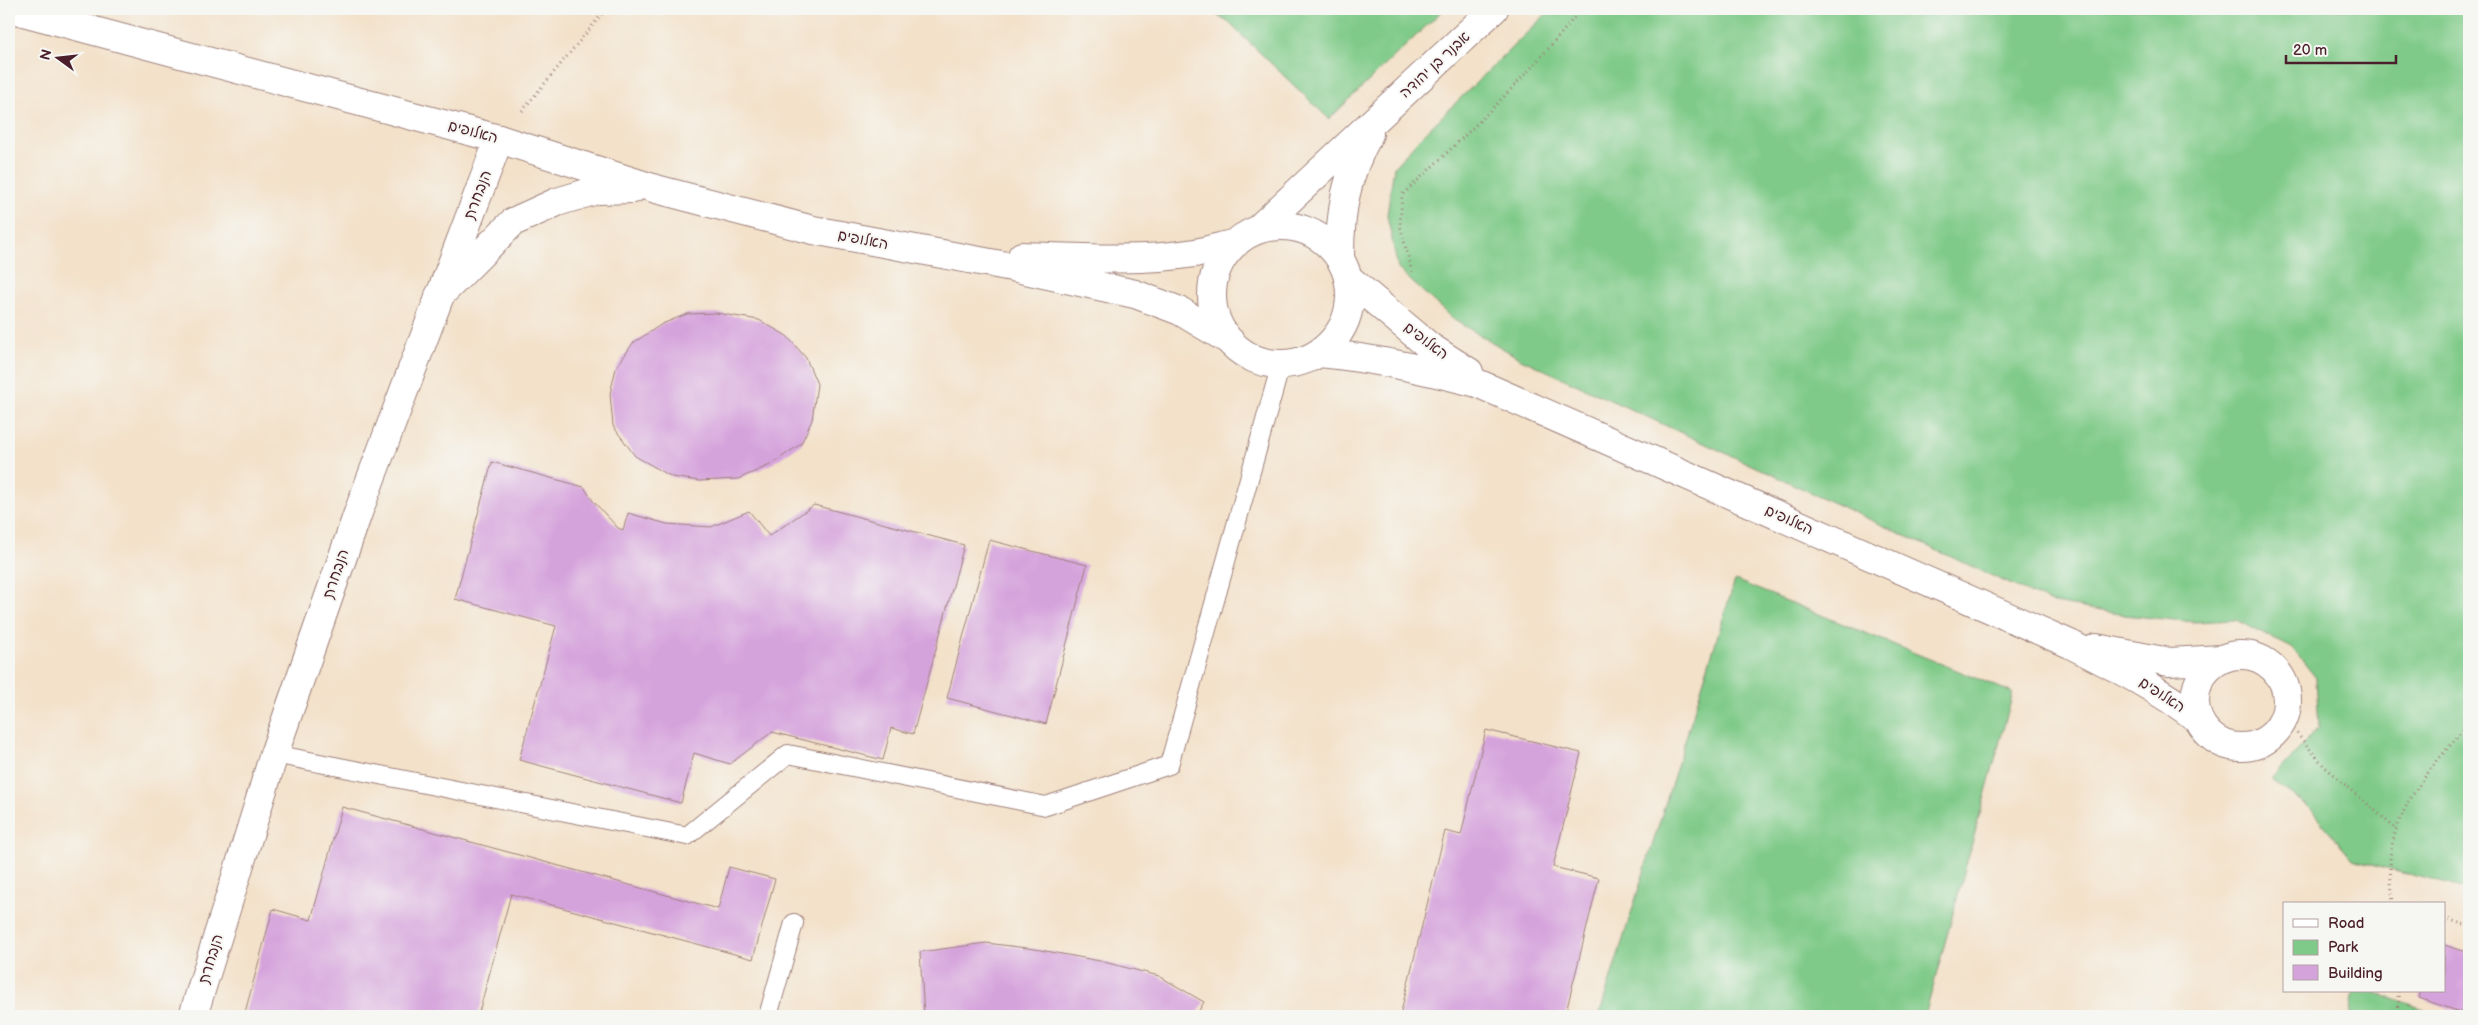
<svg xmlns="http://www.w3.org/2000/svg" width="2478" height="1025" font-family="'Balsamiq Sans','Playpen Sans Hebrew',sans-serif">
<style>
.green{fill:#7fca88;stroke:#64745a}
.building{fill:#d5a3dc}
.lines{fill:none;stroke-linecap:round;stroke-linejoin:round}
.service-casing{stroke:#9e807a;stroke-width:20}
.minor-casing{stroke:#9e807a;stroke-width:30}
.tertiary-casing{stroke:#9e807a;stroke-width:30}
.path{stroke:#9e807a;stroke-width:3;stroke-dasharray:1 4;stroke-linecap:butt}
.service{stroke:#fff;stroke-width:18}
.minor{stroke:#fff;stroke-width:28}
.tertiary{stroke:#fff;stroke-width:28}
.labels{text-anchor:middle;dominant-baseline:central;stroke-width:4;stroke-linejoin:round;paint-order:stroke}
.street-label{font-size:15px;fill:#4a1f2b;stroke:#f6f6f2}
</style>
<rect width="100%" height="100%" fill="#f6f6f2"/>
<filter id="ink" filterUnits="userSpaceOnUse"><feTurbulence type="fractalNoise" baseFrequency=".02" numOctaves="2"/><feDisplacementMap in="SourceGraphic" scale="10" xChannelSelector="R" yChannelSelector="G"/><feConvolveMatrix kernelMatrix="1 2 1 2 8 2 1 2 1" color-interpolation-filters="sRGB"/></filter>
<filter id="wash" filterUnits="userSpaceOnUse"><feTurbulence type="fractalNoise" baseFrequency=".0096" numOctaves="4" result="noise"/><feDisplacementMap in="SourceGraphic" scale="20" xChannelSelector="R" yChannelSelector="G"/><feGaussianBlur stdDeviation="1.12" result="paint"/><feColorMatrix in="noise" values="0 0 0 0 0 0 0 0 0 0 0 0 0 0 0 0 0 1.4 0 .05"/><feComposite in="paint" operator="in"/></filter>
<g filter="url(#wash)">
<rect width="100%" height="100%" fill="#f3e1c9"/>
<path class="green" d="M 1207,9 L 1444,9 L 1329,119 L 1229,23 Z
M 1551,9 L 2469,9 L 2469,890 L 2353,859 L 2308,806 L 2271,780 L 2319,727 L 2316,678 L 2292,648 L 2236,620 L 2194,622 L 2124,615 L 2049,602 L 1521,359 L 1454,320 L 1398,269 L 1387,215 L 1394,167 L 1419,139 Z
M 1735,580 L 2013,693 L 1925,1016 L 1599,1016 Z
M 2354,991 L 2371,991 L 2440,1016 L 2350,1016 Z"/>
<g id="blocks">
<path class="building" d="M 716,313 L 759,320 L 787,336 L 806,358 L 817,384 L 812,420 L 801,444 L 770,465 L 738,479 L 699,481 L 672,477 L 635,456 L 613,426 L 610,394 L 616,368 L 633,343 L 662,324 L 687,314 Z
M 492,462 L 584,487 L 593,501 L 618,528 L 623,530 L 628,513 L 667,524 L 711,527 L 749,511 L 769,536 L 814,505 L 964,545 L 913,734 L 891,728 L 883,760 L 772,732 L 730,764 L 694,753 L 681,803 L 519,760 L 556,626 L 455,599 Z
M 989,540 L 1087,565 L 1046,724 L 947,698 Z
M 1486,730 L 1581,753 L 1553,867 L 1599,878 L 1565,1016 L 1400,1016 L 1445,831 L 1461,835 Z
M 342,807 L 718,909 L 729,867 L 775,879 L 753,959 L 511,894 L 478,1016 L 244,1016 L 273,909 L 311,920 Z
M 986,943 L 1035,949 L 1100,961 L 1159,976 L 1204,1002 L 1196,1016 L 924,1016 L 920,952 Z
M 2444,945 L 2469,953 L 2469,1015 L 2419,998 L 2421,991 L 2444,991 Z"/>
</g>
</g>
<g filter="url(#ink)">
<use href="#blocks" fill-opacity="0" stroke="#9e807a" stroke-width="1"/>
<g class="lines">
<defs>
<path id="service" d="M 274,754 L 687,836 L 788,754 L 1046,806 L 1169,765 L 1281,364
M 768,1016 L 794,923"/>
<path id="minor" d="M 1348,278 L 1430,347 L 1469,372
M 1319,353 C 1373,358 1424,369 1477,383 L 2070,644 C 2115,667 2159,689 2199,720
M 2096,648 L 2169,662 L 2222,659
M2195 701a46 46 0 1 1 92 0a46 46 0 1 1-92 0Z
M 193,1016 L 274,754 L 359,510 L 499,139"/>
<path id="tertiary" d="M 12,9 L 499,139 L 656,189 L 813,230 L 1012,267 L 1135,294 L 1180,311 L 1230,341
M1212 295a69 69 0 1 1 138 0a69 69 0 1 1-138 0Z
M 1257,230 L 1494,9
M 1022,256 C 1079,258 1138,262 1195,253 C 1209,250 1223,246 1236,243
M 1340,257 C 1340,210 1346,176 1369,134
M 439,296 L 513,222 L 557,202 L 597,190 L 633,189"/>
</defs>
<use href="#service" class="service-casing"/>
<use href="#minor" class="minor-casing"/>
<use href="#tertiary" class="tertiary-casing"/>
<path class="path" d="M 522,111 L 606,9
M 1412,272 L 1400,225 L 1402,195 C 1465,136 1528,77 1581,9
M 2284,718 L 2324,766 L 2396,829
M 2393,904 C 2392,890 2390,875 2390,861 C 2393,806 2436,763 2469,723
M 2444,918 L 2469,926
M 2398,991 L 2399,1016"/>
<use href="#service" class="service"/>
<use href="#minor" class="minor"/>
<use href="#tertiary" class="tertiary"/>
</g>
</g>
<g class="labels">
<g class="street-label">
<text transform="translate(1435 65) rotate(-43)">אבנר בן יהודה</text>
<text transform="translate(473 132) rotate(15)">האלופים</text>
<text transform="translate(478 195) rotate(-69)">הנבחרת</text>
<text transform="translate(863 240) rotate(11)">האלופים</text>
<text transform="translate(1426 341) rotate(37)">האלופים</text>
<text transform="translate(1789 520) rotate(24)">האלופים</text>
<text transform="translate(336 574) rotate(-71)">הנבחרת</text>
<text transform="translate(2162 695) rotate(33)">האלופים</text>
<text transform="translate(211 959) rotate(-73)">הנבחרת</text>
</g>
</g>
<rect width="2478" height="1025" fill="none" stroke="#f6f6f2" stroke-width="30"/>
<rect x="2283" y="902" width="162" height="90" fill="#f6f6f2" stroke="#b1a0a2"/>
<rect x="2293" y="919" width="25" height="8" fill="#ffffff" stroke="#b1a0a2"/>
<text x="2328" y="928" font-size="15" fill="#4a1f2b">Road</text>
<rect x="2293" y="940" width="25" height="15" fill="#7fca88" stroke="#b1a0a2"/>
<text x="2328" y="952" font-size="15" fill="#4a1f2b">Park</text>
<rect x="2293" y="965" width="25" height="15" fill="#d5a3dc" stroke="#b1a0a2"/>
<text x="2328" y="978" font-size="15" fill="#4a1f2b">Building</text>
<g transform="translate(58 58) rotate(285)" stroke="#f6f6f2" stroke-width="4" paint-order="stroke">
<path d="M0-4L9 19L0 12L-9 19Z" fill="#4a1f2b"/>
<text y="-8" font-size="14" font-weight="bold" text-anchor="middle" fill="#4a1f2b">N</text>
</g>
<path d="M2286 55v8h110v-8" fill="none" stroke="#4a1f2b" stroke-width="2.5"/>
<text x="2293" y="55" font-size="15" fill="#4a1f2b" stroke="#f6f6f2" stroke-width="4" paint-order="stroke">20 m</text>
</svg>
